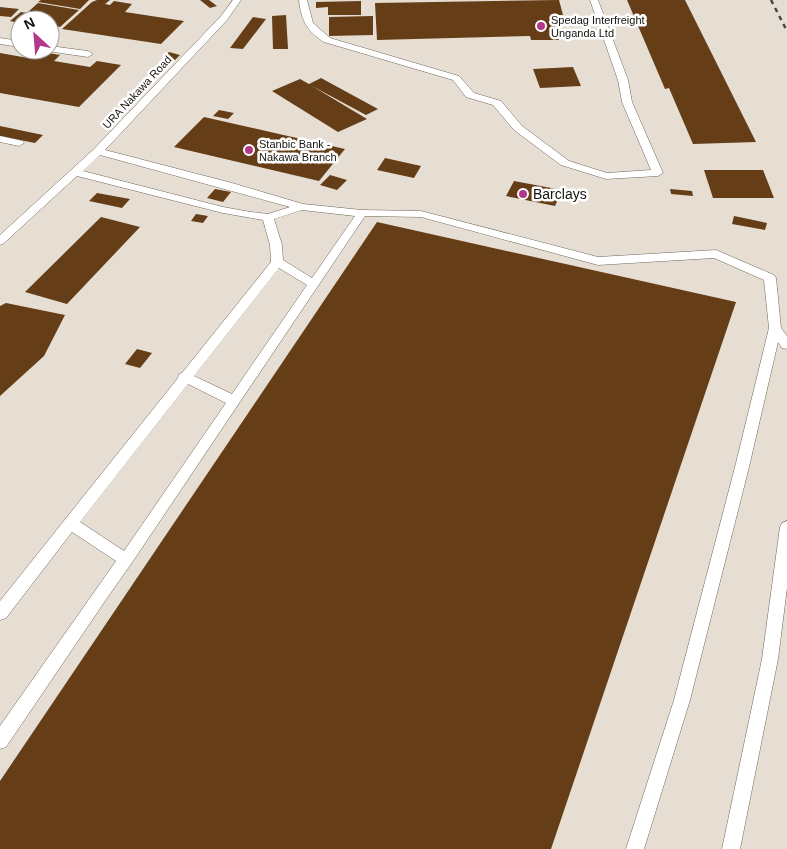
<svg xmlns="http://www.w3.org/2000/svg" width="787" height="849" font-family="Helvetica,sans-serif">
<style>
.building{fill:#653d17}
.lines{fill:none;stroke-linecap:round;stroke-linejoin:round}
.lane-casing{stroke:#6e675c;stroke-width:1}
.lane{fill:#fff;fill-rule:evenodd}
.rail{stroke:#49463f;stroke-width:2.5;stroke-dasharray:4.5 4.5;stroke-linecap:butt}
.poi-dot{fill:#b33889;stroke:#fff;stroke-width:2}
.labels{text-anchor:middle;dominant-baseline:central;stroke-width:5;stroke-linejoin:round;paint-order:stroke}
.far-poi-label{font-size:11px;fill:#14120d;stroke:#fff;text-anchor:start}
.far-street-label{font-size:11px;fill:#14120d;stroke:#fff}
.poi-label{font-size:14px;fill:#14120d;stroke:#fff;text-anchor:start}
</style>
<rect width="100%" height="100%" fill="#e6ded2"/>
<path class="building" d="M 41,0 L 89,0 L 80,9 L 38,2 Z
M 97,0 L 110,0 L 105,4 L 110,5 L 114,1 L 132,4 L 125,12 L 184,21 L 161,44 L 62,29 L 92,2 Z
M 200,0 L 209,0 L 217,6 L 210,8 Z
M 559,0 L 563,15 L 552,15 L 559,40 L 531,40 L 530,36 L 377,40 L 375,3 Z
M 627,0 L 685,0 L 756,142 L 693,144 L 669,88 L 665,89 Z
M 361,1 L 361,15 L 328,15 L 328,7 L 316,8 L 316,2 Z
M 38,3 L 79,10 L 60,27 L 50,25 L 50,20 L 20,20 L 20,23 L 10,21 L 21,12 L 27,13 Z
M 0,7 L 19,9 L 11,17 L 0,16 Z
M 286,15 L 288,49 L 273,49 L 272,16 Z
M 373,16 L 373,35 L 329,36 L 329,17 Z
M 253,17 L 266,19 L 243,49 L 230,48 Z
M 36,51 L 60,55 L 54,61 L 90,67 L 97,61 L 121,65 L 79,107 L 0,93 L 0,53 L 28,58 Z
M 169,52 L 180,55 L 175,60 L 164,57 Z
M 573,67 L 581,86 L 540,88 L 533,69 Z
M 321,78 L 378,109 L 366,115 L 312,86 L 367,119 L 338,132 L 272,91 L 300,79 L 309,84 Z
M 219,110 L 234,113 L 228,119 L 213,116 Z
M 204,117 L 345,149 L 319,181 L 174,147 Z
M 0,126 L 43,135 L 35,143 L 0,136 Z
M 385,158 L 421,166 L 414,178 L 377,170 Z
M 704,170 L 763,170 L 774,198 L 713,198 Z
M 330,175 L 347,180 L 337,190 L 320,185 Z
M 514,181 L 562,190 L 555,206 L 506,196 Z
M 215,189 L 231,192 L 223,202 L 207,198 Z
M 670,189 L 692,191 L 693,196 L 671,194 Z
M 97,193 L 130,199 L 122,208 L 89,201 Z
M 196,214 L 208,216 L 203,223 L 191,221 Z
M 734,216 L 767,223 L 765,230 L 732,224 Z
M 101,217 L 140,227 L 67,304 L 25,292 Z
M 377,222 L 736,302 L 551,849 L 0,849 L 0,781 Z
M 6,303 L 65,315 L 44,356 L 0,396 L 0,306 Z
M 137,349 L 152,353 L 140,368 L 125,364 Z"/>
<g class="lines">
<defs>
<path id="lane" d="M 233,0 L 241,0 L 227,20 L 105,150 L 232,183 L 303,204 L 362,210 L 421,211 L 598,257 L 716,250 L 774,275 L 776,278 L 781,328 L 787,336 L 787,349 L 782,348 L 778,342 L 749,467 L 690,700 L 644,849 L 626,849 L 674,700 L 735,467 L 769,328 L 764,280 L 714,258 L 598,265 L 421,217 L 365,216 L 131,564 L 107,598 L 6,747 L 0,749 L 0,726 L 116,561 L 72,532 L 6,618 L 0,620 L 0,601 L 178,378 L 179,374 L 182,373 L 271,262 L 270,245 L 263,220 L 223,213 L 77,176 L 4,243 L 0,245 L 0,235 L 94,149 L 221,16 ZM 100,155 L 290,207 L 268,214 L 251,212 L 223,207 L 83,171 ZM 302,210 L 355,216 L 312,278 L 283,260 L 282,245 L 274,219 ZM 279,268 L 307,285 L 232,394 L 194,376 ZM 188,384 L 226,403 L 124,551 L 80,522 Z
M 299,0 L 307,0 L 313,23 L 330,38 L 459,76 L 474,93 L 501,101 L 522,126 L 569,161 L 607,173 L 651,170 L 622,102 L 618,80 L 590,0 L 598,0 L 628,80 L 632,102 L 663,173 L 658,176 L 606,179 L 561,165 L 514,130 L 493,105 L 466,97 L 453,80 L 324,42 C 307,31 301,20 299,0 Z
M 0,38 L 20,41 L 20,47 L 0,44 Z
M 50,46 L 88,51 L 93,54 L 88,57 L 47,51 L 50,50 Z
M 0,136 L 23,141 L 24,143 L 19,146 L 0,142 Z
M 787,521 L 787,588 L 778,659 L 740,849 L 722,849 L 762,659 L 780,527 L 782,523 Z"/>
</defs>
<use href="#lane" class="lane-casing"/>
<use href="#lane" class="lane"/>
<path class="rail" d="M 771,0 L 787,31"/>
</g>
<g class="poi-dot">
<circle cx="541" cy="26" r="5"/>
<circle cx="249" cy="150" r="5"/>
<circle cx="523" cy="194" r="5"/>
</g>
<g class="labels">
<g class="far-poi-label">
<text x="551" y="20">Spedag Interfreight<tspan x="551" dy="13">Unganda Ltd</tspan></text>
<text x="259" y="144">Stanbic Bank -<tspan x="259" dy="13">Nakawa Branch</tspan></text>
</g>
<g class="far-street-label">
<text transform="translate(137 92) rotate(-47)">URA Nakawa Road</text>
</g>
<g class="poi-label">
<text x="533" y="194">Barclays</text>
</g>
</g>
<g transform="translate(35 35) rotate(334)"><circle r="24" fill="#ffffff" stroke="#a1a09e"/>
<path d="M0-4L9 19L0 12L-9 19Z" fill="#b33889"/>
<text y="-8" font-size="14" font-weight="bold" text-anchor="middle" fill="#14120d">N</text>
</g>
</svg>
